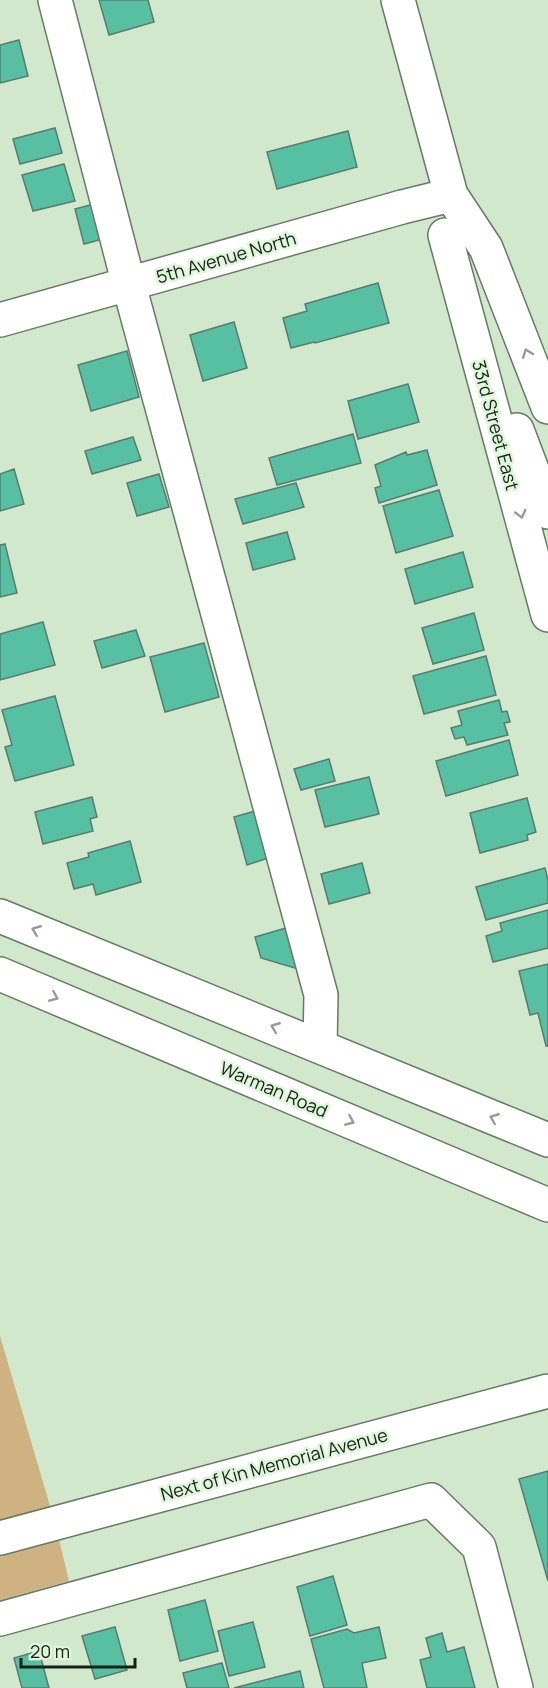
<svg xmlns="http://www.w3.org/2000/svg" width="548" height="1688" font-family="Manrope,sans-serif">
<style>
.green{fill:#ceb282}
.building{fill:#57c0a3;stroke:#587b70;stroke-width:1.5}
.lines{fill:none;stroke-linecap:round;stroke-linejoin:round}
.minor-casing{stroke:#667b63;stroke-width:36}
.major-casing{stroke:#667b63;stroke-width:36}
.minor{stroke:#fff;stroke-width:33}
.major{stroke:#fff;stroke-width:33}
.oneway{stroke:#979b96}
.labels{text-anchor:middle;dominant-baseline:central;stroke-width:5;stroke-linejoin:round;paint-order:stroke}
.street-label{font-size:18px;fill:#172016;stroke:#def6da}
</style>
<rect width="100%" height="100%" fill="#d1e8cd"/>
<path class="green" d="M 0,1336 L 55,1523 L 69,1581 L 0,1600 Z"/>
<path class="building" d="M 99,0 L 148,0 L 154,22 L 109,35 Z
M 19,40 L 28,76 L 0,83 L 0,45 Z
M 55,128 L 62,153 L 20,164 L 13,139 Z
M 348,131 L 357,167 L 277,189 L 267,152 Z
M 64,164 L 75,201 L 33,211 L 22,175 Z
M 94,204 L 103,239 L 84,244 L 75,209 Z
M 378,283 L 389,323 L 315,343 L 314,342 L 291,348 L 283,318 L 307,311 L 305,304 Z
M 234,322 L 247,368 L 203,381 L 190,335 Z
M 127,351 L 139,397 L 91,411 L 78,365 Z
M 408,384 L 419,422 L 358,439 L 348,401 Z
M 353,434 L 361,463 L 277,485 L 269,458 Z
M 133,437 L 141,460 L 92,474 L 85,451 Z
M 427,450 L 437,485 L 379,503 L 375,488 L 381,486 L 375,465 L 406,452 L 407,455 Z
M 14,469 L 24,504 L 0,511 L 0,474 Z
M 159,474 L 169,507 L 137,516 L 127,483 Z
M 296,483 L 304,507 L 243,524 L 235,499 Z
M 439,490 L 453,536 L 396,553 L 383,506 Z
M 287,532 L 295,559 L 253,570 L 246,543 Z
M 5,544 L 17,593 L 0,597 L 0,545 Z
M 463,552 L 473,587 L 415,604 L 405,569 Z
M 474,613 L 484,650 L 433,664 L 422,628 Z
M 43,622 L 55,665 L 0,680 L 0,634 Z
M 136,630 L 145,656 L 102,668 L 94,641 Z
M 204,643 L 219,697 L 165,712 L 150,657 Z
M 486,656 L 496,695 L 424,714 L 413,676 Z
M 55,696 L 74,765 L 15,781 L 5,747 L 12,745 L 2,710 Z
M 499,700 L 502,712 L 507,711 L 510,722 L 504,723 L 508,735 L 467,745 L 464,737 L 455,739 L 451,728 L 462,725 L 458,711 Z
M 509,740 L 518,775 L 446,796 L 436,761 Z
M 329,759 L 335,781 L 301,790 L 294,769 Z
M 369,777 L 379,814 L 325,827 L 315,790 Z
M 92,797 L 97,817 L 90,819 L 93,831 L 43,844 L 35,812 Z
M 527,798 L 536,832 L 527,835 L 528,840 L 480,853 L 470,813 Z
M 255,811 L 268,858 L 247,865 L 234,817 Z
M 130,841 L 141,882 L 96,895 L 93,884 L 74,889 L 67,863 L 89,857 L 88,853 Z
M 362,863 L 370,893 L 329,904 L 321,874 Z
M 545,868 L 548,880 L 548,903 L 486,920 L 476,887 Z
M 548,910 L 548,948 L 493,962 L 486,936 L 502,931 L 500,923 Z
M 286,928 L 298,969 L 261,958 L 255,937 Z
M 548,964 L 548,1046 L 546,1046 L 538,1013 L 530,1015 L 519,971 Z
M 548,1471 L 548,1581 L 519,1479 Z
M 333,1576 L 347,1625 L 310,1636 L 297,1587 Z
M 205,1600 L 218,1651 L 180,1661 L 168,1610 Z
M 253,1622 L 265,1667 L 229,1676 L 218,1631 Z
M 115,1627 L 127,1670 L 95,1679 L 82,1636 Z
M 379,1627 L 386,1658 L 362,1663 L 367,1688 L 324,1688 L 311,1639 L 347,1629 L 354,1633 Z
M 442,1633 L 447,1652 L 464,1647 L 475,1688 L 427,1688 L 420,1660 L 431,1657 L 426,1638 Z
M 39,1651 L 49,1688 L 22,1688 L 14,1658 Z
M 222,1663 L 229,1688 L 187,1688 L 183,1673 Z
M 300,1671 L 304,1688 L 234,1688 Z"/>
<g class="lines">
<defs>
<path id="minor" d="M 55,0 L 129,285 L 321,995 L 320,1046
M 398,0 L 451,195 L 486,248 L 548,407
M 445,235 L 548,615
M 0,320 L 402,207 L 451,195
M 517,430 L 548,512
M 0,1538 L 548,1391
M 0,1619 L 431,1500 L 479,1547 L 516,1688"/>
<path id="major" d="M 0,916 L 548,1140
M 0,974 L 548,1205"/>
</defs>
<use href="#minor" class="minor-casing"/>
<use href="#major" class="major-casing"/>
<use href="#minor" class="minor"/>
<use href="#major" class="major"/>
</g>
<defs><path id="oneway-chevron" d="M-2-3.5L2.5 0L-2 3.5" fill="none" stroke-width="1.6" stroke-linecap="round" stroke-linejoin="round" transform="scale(1.5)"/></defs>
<g class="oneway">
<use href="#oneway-chevron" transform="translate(527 353) rotate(-111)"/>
<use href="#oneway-chevron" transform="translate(521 514) rotate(75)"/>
<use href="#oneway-chevron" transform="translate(36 930) rotate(-158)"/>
<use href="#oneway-chevron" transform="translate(54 997) rotate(23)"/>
<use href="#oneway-chevron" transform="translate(275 1027) rotate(-158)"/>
<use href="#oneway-chevron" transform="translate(494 1118) rotate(-158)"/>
<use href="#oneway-chevron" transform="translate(350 1121) rotate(23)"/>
</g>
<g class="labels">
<g class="street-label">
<text transform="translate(226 257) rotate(-16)">5th Avenue North</text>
<text transform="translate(496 425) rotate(75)">33rd Street East</text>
<text transform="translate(274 1089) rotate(23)">Warman Road</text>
<text transform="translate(274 1464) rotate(-15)">Next of Kin Memorial Avenue</text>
</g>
</g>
<path d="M21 1658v9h114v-9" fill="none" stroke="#172016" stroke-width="3"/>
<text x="30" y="1658" font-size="18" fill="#172016" stroke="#def6da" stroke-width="4.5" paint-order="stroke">20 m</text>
</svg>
